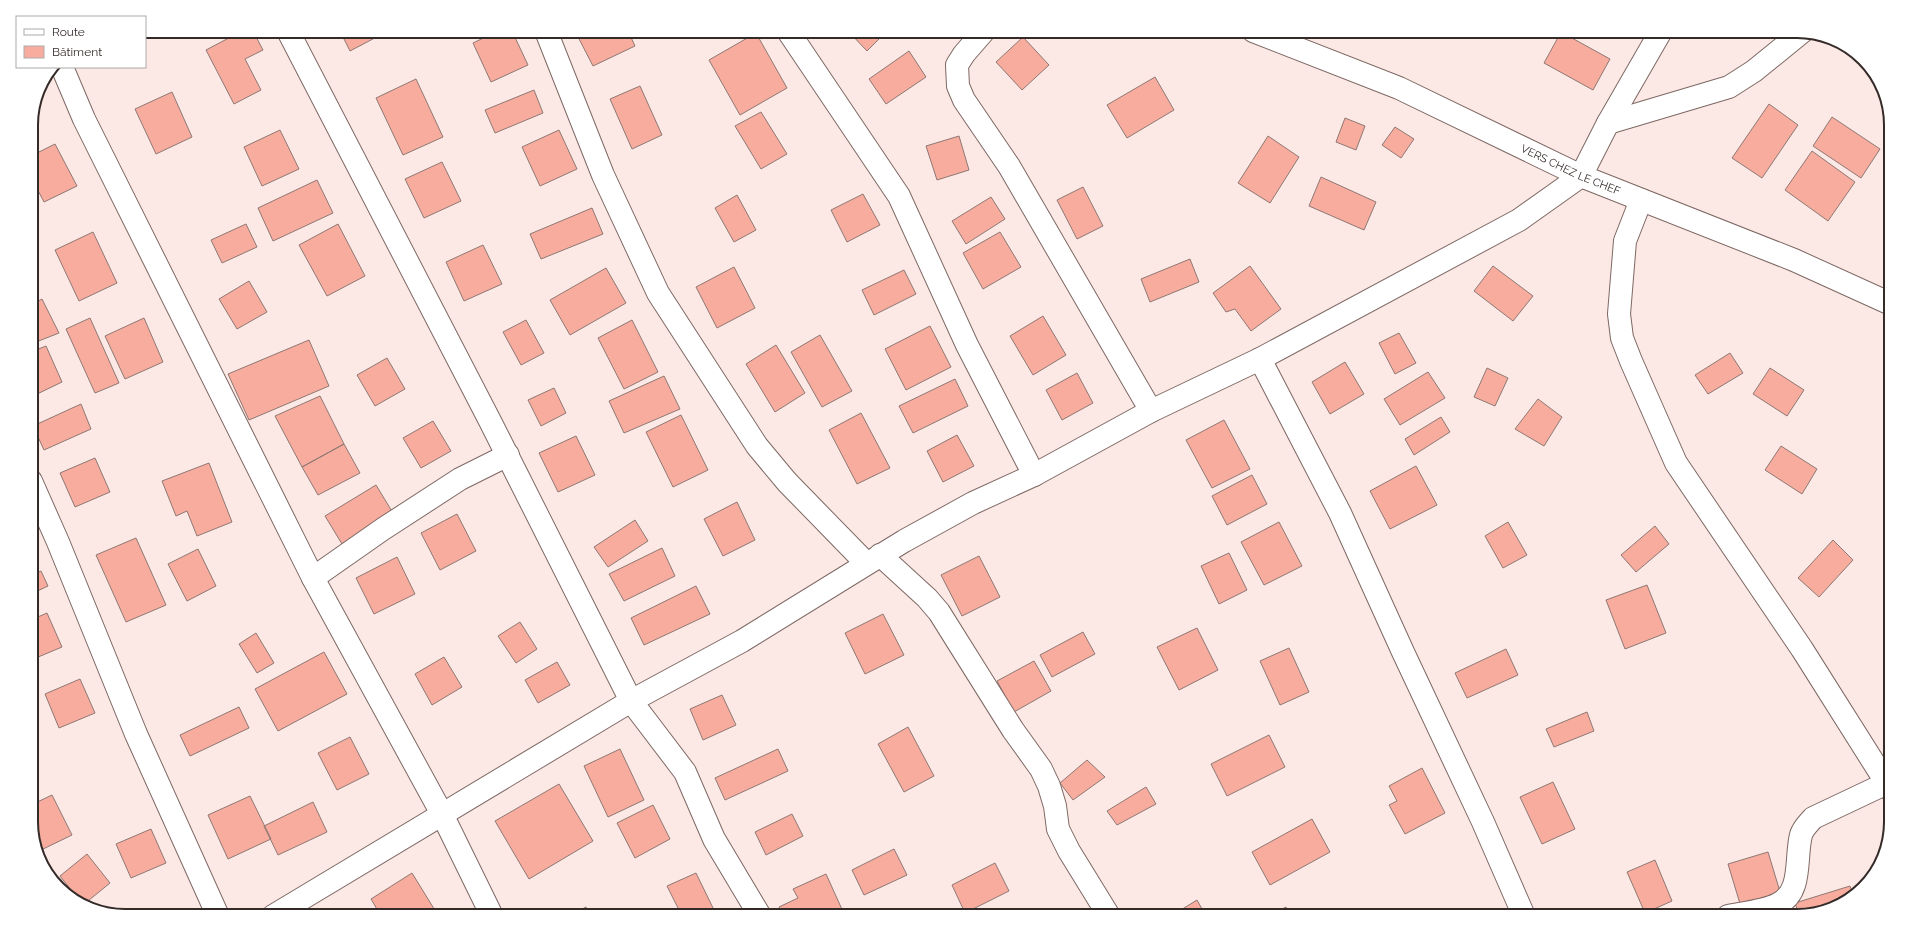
<svg xmlns="http://www.w3.org/2000/svg" width="1922" height="947" font-family="Raleway,sans-serif">
<style>
.building{fill:#f7ac9e;stroke:#8e7874}
.lines{fill:none;stroke-linecap:round;stroke-linejoin:round}
.street-casing{stroke:#7d6864;stroke-width:24}
.street{stroke:#fff;stroke-width:22}
.labels{text-anchor:middle;dominant-baseline:central;stroke-width:3.5;stroke-linejoin:round;paint-order:stroke}
.street-label{font-size:11px;fill:#342b29;stroke:#fff}
.rim{fill:none;stroke:#342b29;stroke-width:2}
</style>
<rect width="100%" height="100%" fill="#fce8e4"/>
<path class="building" d="M 242,31 L 253,31 L 263,50 L 245,59 L 261,90 L 234,104 L 206,50 Z
M 340,31 L 388,31 L 350,51 Z
M 498,31 L 512,31 L 528,65 L 491,82 L 473,43 Z
M 580,31 L 628,31 L 635,46 L 593,66 L 576,33 Z
M 852,31 L 887,31 L 867,51 L 850,33 Z
M 1561,32 L 1610,59 L 1593,90 L 1544,63 Z
M 756,33 L 787,88 L 740,115 L 709,60 Z
M 1023,37 L 1049,65 L 1022,90 L 996,62 Z
M 909,51 L 926,77 L 886,104 L 869,79 Z
M 1155,77 L 1174,110 L 1127,138 L 1107,105 Z
M 416,79 L 443,137 L 403,155 L 376,98 Z
M 640,86 L 662,135 L 632,149 L 610,99 Z
M 534,90 L 543,113 L 495,133 L 485,110 Z
M 172,92 L 192,137 L 156,154 L 135,109 Z
M 1769,104 L 1798,125 L 1762,178 L 1732,158 Z
M 761,112 L 787,154 L 761,169 L 735,126 Z
M 1832,117 L 1880,149 L 1861,178 L 1813,146 Z
M 1345,118 L 1365,126 L 1356,150 L 1336,142 Z
M 1395,127 L 1414,139 L 1401,158 L 1382,145 Z
M 280,130 L 299,169 L 262,186 L 244,147 Z
M 559,130 L 577,169 L 540,186 L 522,147 Z
M 959,136 L 969,170 L 937,180 L 926,146 Z
M 1268,136 L 1299,157 L 1270,203 L 1238,183 Z
M 55,144 L 77,186 L 44,202 L 31,177 L 31,156 Z
M 1812,151 L 1855,182 L 1828,221 L 1785,190 Z
M 442,162 L 461,201 L 424,218 L 405,179 Z
M 1321,177 L 1376,202 L 1364,230 L 1309,206 Z
M 317,180 L 333,213 L 273,241 L 258,208 Z
M 1083,187 L 1103,226 L 1077,239 L 1057,200 Z
M 863,194 L 880,225 L 847,242 L 831,210 Z
M 737,195 L 756,230 L 734,242 L 715,208 Z
M 991,197 L 1005,219 L 966,244 L 952,221 Z
M 592,208 L 603,234 L 541,259 L 530,234 Z
M 246,224 L 257,247 L 222,263 L 211,240 Z
M 338,224 L 365,276 L 327,296 L 299,245 Z
M 93,232 L 117,283 L 79,301 L 55,250 Z
M 1000,232 L 1021,267 L 983,289 L 963,253 Z
M 483,245 L 502,284 L 464,301 L 446,262 Z
M 1190,259 L 1199,282 L 1150,302 L 1141,279 Z
M 1250,266 L 1281,309 L 1251,331 L 1235,309 L 1226,312 L 1213,293 Z
M 1493,266 L 1533,296 L 1513,321 L 1474,291 Z
M 734,267 L 755,308 L 717,328 L 696,287 Z
M 606,268 L 626,303 L 570,335 L 550,300 Z
M 904,270 L 916,294 L 874,315 L 862,290 Z
M 249,281 L 267,312 L 237,329 L 219,299 Z
M 42,299 L 59,333 L 31,344 L 31,305 Z
M 1043,316 L 1066,355 L 1033,375 L 1010,336 Z
M 90,318 L 119,383 L 95,393 L 66,329 Z
M 144,318 L 163,362 L 125,379 L 105,336 Z
M 526,320 L 544,353 L 521,365 L 503,332 Z
M 632,320 L 658,372 L 624,389 L 598,338 Z
M 930,326 L 951,367 L 906,390 L 885,349 Z
M 1399,333 L 1416,363 L 1395,374 L 1379,343 Z
M 820,335 L 852,391 L 822,407 L 791,352 Z
M 309,340 L 329,386 L 249,420 L 228,374 Z
M 776,345 L 805,393 L 775,412 L 746,364 Z
M 46,346 L 62,382 L 31,397 L 31,352 Z
M 1730,353 L 1743,373 L 1708,394 L 1695,375 Z
M 387,358 L 405,389 L 375,406 L 357,375 Z
M 1345,362 L 1364,394 L 1330,414 L 1312,382 Z
M 1487,368 L 1508,378 L 1495,406 L 1474,397 Z
M 1770,368 L 1804,390 L 1787,416 L 1753,394 Z
M 1428,372 L 1445,398 L 1400,425 L 1384,399 Z
M 1077,373 L 1093,403 L 1062,420 L 1046,390 Z
M 664,376 L 680,409 L 624,433 L 609,401 Z
M 955,379 L 968,406 L 913,433 L 899,406 Z
M 554,388 L 566,413 L 541,426 L 528,400 Z
M 320,396 L 344,444 L 302,467 L 275,416 Z
M 1538,399 L 1562,417 L 1544,446 L 1515,429 Z
M 81,404 L 91,429 L 44,450 L 33,426 Z
M 861,413 L 890,468 L 857,484 L 829,430 Z
M 681,415 L 708,470 L 673,487 L 646,432 Z
M 1441,417 L 1450,432 L 1414,455 L 1405,439 Z
M 1224,420 L 1250,469 L 1212,488 L 1186,440 Z
M 433,421 L 451,451 L 421,468 L 403,438 Z
M 957,435 L 974,466 L 943,482 L 927,451 Z
M 576,436 L 595,475 L 558,492 L 539,453 Z
M 344,444 L 360,473 L 318,495 L 302,467 Z
M 1781,446 L 1817,469 L 1802,494 L 1765,470 Z
M 95,458 L 110,492 L 75,507 L 60,473 Z
M 209,463 L 232,522 L 197,536 L 187,511 L 176,516 L 162,481 Z
M 1416,466 L 1437,505 L 1390,529 L 1370,491 Z
M 1252,475 L 1267,504 L 1227,525 L 1212,496 Z
M 376,485 L 393,513 L 342,544 L 325,516 Z
M 737,502 L 755,540 L 723,556 L 704,519 Z
M 457,514 L 476,551 L 440,570 L 421,533 Z
M 635,520 L 648,541 L 608,567 L 594,547 Z
M 1279,522 L 1302,566 L 1264,585 L 1241,542 Z
M 1508,522 L 1527,555 L 1503,568 L 1485,536 Z
M 1655,526 L 1669,544 L 1636,572 L 1621,555 Z
M 136,538 L 166,605 L 126,622 L 96,555 Z
M 1833,540 L 1853,560 L 1819,597 L 1798,578 Z
M 662,548 L 675,576 L 624,601 L 609,574 Z
M 198,549 L 216,586 L 187,601 L 168,564 Z
M 1229,553 L 1247,590 L 1219,604 L 1201,566 Z
M 979,556 L 1000,597 L 962,616 L 941,575 Z
M 397,557 L 415,594 L 374,614 L 356,578 Z
M 1891,566 L 1891,580 L 1884,572 Z
M 41,571 L 48,586 L 31,594 L 31,575 Z
M 1647,585 L 1666,633 L 1625,649 L 1606,600 Z
M 696,586 L 710,614 L 644,645 L 631,618 Z
M 47,613 L 62,647 L 31,660 L 31,620 Z
M 883,614 L 904,655 L 865,674 L 845,633 Z
M 520,622 L 537,649 L 516,663 L 498,636 Z
M 1197,628 L 1218,670 L 1179,690 L 1157,647 Z
M 1083,632 L 1095,654 L 1052,677 L 1040,655 Z
M 256,633 L 274,663 L 257,673 L 239,644 Z
M 1289,648 L 1309,692 L 1280,705 L 1260,661 Z
M 1506,649 L 1518,675 L 1467,698 L 1455,673 Z
M 324,652 L 347,694 L 278,731 L 255,689 Z
M 444,657 L 462,687 L 432,705 L 415,674 Z
M 1034,661 L 1051,691 L 1014,712 L 997,681 Z
M 557,662 L 570,685 L 538,703 L 525,680 Z
M 80,679 L 95,713 L 59,728 L 45,694 Z
M 722,695 L 736,725 L 703,740 L 690,709 Z
M 239,707 L 249,728 L 190,756 L 180,735 Z
M 1587,712 L 1594,731 L 1554,747 L 1546,729 Z
M 908,727 L 934,776 L 904,792 L 878,744 Z
M 1269,735 L 1285,767 L 1227,796 L 1211,764 Z
M 350,737 L 369,774 L 337,790 L 318,753 Z
M 620,749 L 644,800 L 608,817 L 584,766 Z
M 778,749 L 788,771 L 725,800 L 715,778 Z
M 1087,760 L 1105,777 L 1073,800 L 1060,783 Z
M 1422,768 L 1445,813 L 1405,834 L 1389,805 L 1397,801 L 1389,786 Z
M 1553,782 L 1575,829 L 1542,844 L 1520,797 Z
M 559,784 L 593,841 L 529,879 L 495,821 Z
M 1146,787 L 1156,804 L 1117,825 L 1107,811 Z
M 52,795 L 72,835 L 39,851 L 31,828 L 31,805 Z
M 250,796 L 271,839 L 228,859 L 208,815 Z
M 313,802 L 327,832 L 278,855 L 264,826 Z
M 653,805 L 670,839 L 635,858 L 617,823 Z
M 792,814 L 803,836 L 766,855 L 755,832 Z
M 1312,819 L 1330,852 L 1270,885 L 1252,852 Z
M 151,829 L 166,863 L 131,878 L 116,844 Z
M 894,849 L 907,875 L 864,895 L 852,870 Z
M 1768,852 L 1781,895 L 1741,907 L 1728,864 Z
M 87,854 L 110,883 L 83,905 L 60,876 Z
M 1655,860 L 1672,901 L 1645,913 L 1627,872 Z
M 995,863 L 1009,891 L 965,913 L 952,885 Z
M 412,873 L 436,912 L 430,916 L 381,916 L 371,899 Z
M 696,873 L 714,910 L 701,916 L 682,916 L 667,886 Z
M 826,874 L 845,916 L 807,916 L 806,914 L 802,916 L 783,916 L 779,907 L 798,898 L 793,889 Z
M 1850,886 L 1853,895 L 1849,900 L 1799,915 L 1795,903 Z
M 1197,900 L 1206,916 L 1171,916 Z
M 586,907 L 590,916 L 569,916 Z
M 1286,907 L 1291,916 L 1269,916 Z"/>
<g class="lines">
<defs>
<g id="street">
<path d="M 288,31 L 490,421 L 631,701 L 685,772 L 714,839 L 760,916"/>
<path d="M 546,31 L 603,175 L 658,293 L 757,446 L 787,482 L 866,563"/>
<path d="M 788,31 L 899,196 L 967,345 L 1034,475"/>
<path d="M 984,31 L 964,54 L 957,65 L 958,86 L 964,100 L 1009,166 L 1151,411"/>
<path id="s1" d="M 1253,31 L 1399,88 L 1581,176 L 1794,260 L 1891,304"/>
<path d="M 62,67 L 84,119 L 313,578 L 442,814 L 492,916"/>
<path d="M 1608,123 L 1729,87 L 1754,71 L 1802,32"/>
<path d="M 1641,200 L 1625,241 L 1619,314 L 1622,338 L 1631,361 L 1676,463 L 1802,649 L 1891,790"/>
<path d="M 1260,359 L 1340,513 L 1403,652 L 1483,822 L 1524,916"/>
<path d="M 31,481 L 58,542 L 136,734 L 218,916"/>
<path d="M 880,555 L 927,598 L 939,612 L 1013,730 L 1041,769 L 1049,786 L 1055,806 L 1058,829 L 1069,851 L 1109,916"/>
<path d="M 313,578 L 383,529 L 460,479 L 508,455"/>
<path d="M 273,916 L 631,701 L 742,641 L 904,541 L 973,503 L 1034,475 L 1151,411 L 1260,359 L 1519,220 L 1581,176 L 1608,123 L 1661,31"/>
<path d="M 1728,916 C 1743,913 1764,911 1778,904 C 1803,892 1795,858 1801,835 C 1803,828 1809,823 1813,818 L 1887,783"/>
</g>
</defs>
<use href="#street" class="street-casing"/>
<use href="#street" class="street"/>
</g>
<g class="labels">
<g class="street-label">
<text stroke="none"><textPath href="#s1" startOffset="347">VERS CHEZ LE CHEF</textPath></text>
</g>
</g>
<path d="M0 0H1922V947H0ZM125 38H1797A87 87 0 0 1 1884 125V822A87 87 0 0 1 1797 909H125A87 87 0 0 1 38 822V125A87 87 0 0 1 125 38Z" fill="#fff" fill-rule="evenodd"/>
<path class="rim" d="M125 38H1797A87 87 0 0 1 1884 125V822A87 87 0 0 1 1797 909H125A87 87 0 0 1 38 822V125A87 87 0 0 1 125 38Z"/>
<rect x="16" y="16" width="130" height="52" fill="#ffffff" stroke="#aeaaa9"/>
<rect x="24" y="29" width="20" height="6" fill="#ffffff" stroke="#aeaaa9"/>
<text x="52" y="36" font-size="12" fill="#342b29">Route</text>
<rect x="24" y="46" width="20" height="12" fill="#f7ac9e" stroke="#aeaaa9"/>
<text x="52" y="56" font-size="12" fill="#342b29">Bâtiment</text>
</svg>
